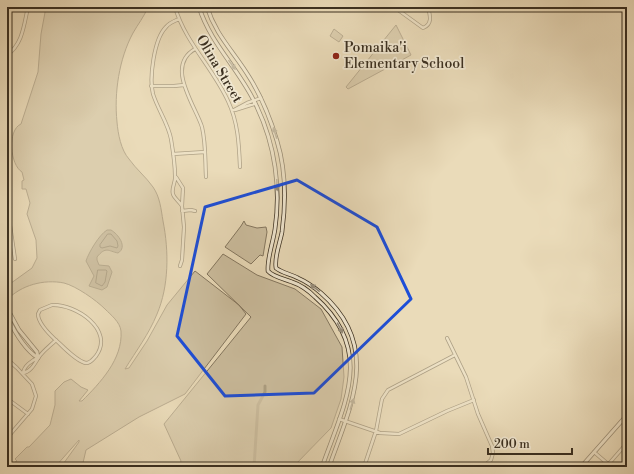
<svg xmlns="http://www.w3.org/2000/svg" width="634" height="474" font-family="'Libre Bodoni',serif">
<style>
.green{fill:#ccbe9f;stroke:#847760}
.water{fill:#aea185;stroke:#80745d}
.lines{fill:none;stroke-linecap:round;stroke-linejoin:round}
.shore{stroke:#746853;stroke-width:1}
.canal{stroke:#aea185;stroke-width:3}
.street-casing{stroke:#675b47;stroke-width:4}
.secondary-casing{stroke:#3b3021;stroke-width:4.5}
.street{stroke:#f1e8d2;stroke-width:2.5}
.secondary{stroke:#f1e8d2;stroke-width:3}
.oneway{fill:#968c7a}
.marked{fill:none;stroke:#1d4ed8;stroke-width:3;stroke-linejoin:round}
.poi-dot{fill:#8f2418;stroke:#f1e8d2;stroke-width:1.5}
.labels{text-anchor:middle;dominant-baseline:central;stroke-width:3.5;stroke-linejoin:round;paint-order:stroke}
.poi-label{font-size:14px;fill:#3b3021;stroke:#f1e8d2;text-anchor:start}
.street-label{font-size:14px;fill:#3b3021;stroke:#f1e8d2}
</style>
<rect width="100%" height="100%" fill="#eadbb9"/>
<filter id="stains"><feTurbulence type="fractalNoise" baseFrequency=".005" numOctaves="4"/><feColorMatrix values="0 0 0 0 .2 0 0 0 0 .09 0 0 0 0 .02 0 0 0 .5 -.17"/></filter>
<radialGradient id="worn" r=".72"><stop offset=".6" stop-color="#630" stop-opacity="0"/><stop offset="1" stop-color="#630" stop-opacity=".3"/></radialGradient>
<path class="green" d="M 46,7 L 148,7 C 144,17 138,24 133,33 C 119,59 114,93 117,122 C 118,134 121,150 129,159 C 136,169 146,177 153,187 C 160,197 161,209 163,221 C 169,251 169,286 157,314 C 149,334 136,351 125,369 L 129,368 L 147,341 L 167,305 L 195,271 L 239,305 L 246,314 L 185,394 L 139,417 L 86,450 L 82,467 L 61,467 L 79,442 L 79,440 L 55,467 L 7,467 L 17,461 L 15,459 L 27,447 L 29,447 L 50,425 L 55,405 L 55,391 L 64,382 L 71,379 L 81,387 L 88,390 L 79,401 L 82,401 C 100,383 123,359 121,331 C 120,322 111,315 105,309 C 96,300 76,286 64,283 C 44,279 21,285 7,300 L 7,286 L 32,268 L 37,258 L 36,240 L 27,214 L 30,203 L 26,189 L 22,189 L 22,181 L 24,180 L 22,172 C 10,165 7,130 21,124 L 38,72 L 41,34 Z
M 396,25 L 411,55 L 348,89 L 346,87 Z
M 334,29 L 343,36 L 339,42 L 330,36 Z
M 244,221 L 246,225 L 257,228 L 266,227 L 267,232 L 263,256 L 260,255 L 251,264 L 225,247 L 241,226 Z
M 223,254 L 257,275 L 295,289 L 321,309 L 342,347 L 344,377 L 341,399 L 331,428 L 293,467 L 179,467 L 181,461 L 164,424 L 251,317 L 207,274 Z"/>
<path class="water" d="M 107,230 L 111,230 C 118,234 128,247 118,253 C 108,251 106,246 97,257 L 97,260 L 99,265 L 109,266 L 112,272 L 107,287 L 102,290 L 89,286 L 94,276 L 86,261 C 89,252 99,235 107,230 Z"/>
<g class="lines">
<path class="shore" d="M 108,234 L 111,234 L 117,241 L 118,246 L 117,248 L 110,246 L 102,248 L 100,247 L 100,245 Z
M 98,270 L 106,270 L 107,271 L 105,282 L 102,286 L 96,283 Z"/>
<path class="canal" d="M 254,467 L 258,405 L 265,392 L 265,386"/>
<defs>
<path id="street" d="M 175,7 C 185,42 213,68 228,101 C 238,122 239,144 240,167
M 394,7 L 423,28 C 433,24 430,15 428,7
M 402,12 L 406,7
M 179,19 C 174,21 169,23 166,27 C 154,39 149,78 153,94 C 158,110 168,123 171,139 C 173,151 175,164 175,176 C 176,182 171,188 173,194 C 174,198 179,201 182,206
M 195,49 C 165,66 195,105 202,127 C 206,144 205,160 206,177
M 7,55 C 23,44 24,24 28,7
M 7,66 L 7,80
M 151,86 L 174,86 L 184,85
M 235,110 L 254,104 L 254,101
M 232,111 L 247,103 L 261,98
M 173,154 L 205,152
M 176,177 L 183,188 L 182,206 L 184,227 L 182,260 L 180,266
M 7,205 L 15,259
M 182,211 L 191,210 L 195,211
M 52,305 C 76,304 115,330 96,356 C 93,359 91,363 86,363 C 79,362 64,348 59,343 C 51,336 38,324 38,314 L 40,310 Z
M 447,338 L 466,377 L 478,414 L 492,446 L 493,453 L 491,460 L 483,467
M 7,359 L 17,368 L 32,384 L 36,396 L 32,409 L 7,438
M 23,373 C 31,372 35,363 39,357 C 43,351 50,346 56,340
M 23,373 C 24,366 32,360 38,358
M 9,400 L 28,414
M 339,419 L 380,433 L 399,434 L 447,411 L 474,400
M 594,452 L 608,464
M 364,467 L 376,431 L 382,399 L 388,390 L 455,355
M 606,467 L 627,443"/>
<path id="secondary" d="M 199,7 C 211,45 241,71 257,107 C 275,145 281,188 275,229 C 273,243 267,258 268,271 C 273,277 285,279 292,282 C 301,285 309,291 315,297 C 376,351 344,404 322,467
M 207,7 C 215,33 231,49 246,72 C 260,93 270,117 277,141 C 286,170 286,202 282,232 C 280,243 274,257 276,268 C 282,273 291,274 298,278 C 307,282 314,287 321,293 C 382,346 351,405 329,467
M 7,308 L 19,330 L 37,352 L 38,358
M 7,316 C 14,331 24,349 38,358
M 581,467 L 627,415"/>
</defs>
<use href="#street" class="street-casing"/>
<use href="#secondary" class="secondary-casing"/>
<use href="#street" class="street"/>
<use href="#secondary" class="secondary"/>
</g>
<defs><path id="oneway-solid" d="M-6-.8H1V-3.2L6.5 0L1 3.2V.8H-6Z"/></defs>
<g class="oneway">
<use href="#oneway-solid" transform="translate(232 65) rotate(54)"/>
<use href="#oneway-solid" transform="translate(275 133) rotate(-108)"/>
<use href="#oneway-solid" transform="translate(277 185) rotate(88)"/>
<use href="#oneway-solid" transform="translate(315 288) rotate(-142)"/>
<use href="#oneway-solid" transform="translate(340 328) rotate(62)"/>
<use href="#oneway-solid" transform="translate(352 404) rotate(-72)"/>
</g>
<path d="M0 0H634V474H0ZM 297,180 L 377,227 L 411,299 L 314,393 L 225,396 L 177,336 L 205,207 Z" fill="#eadbb9" fill-opacity=".55" fill-rule="evenodd"/>
<path class="marked" d="M 297,180 L 377,227 L 411,299 L 314,393 L 225,396 L 177,336 L 205,207 Z"/>
<circle class="poi-dot" cx="336" cy="56" r="4"/>
<g class="labels">
<g class="poi-label">
<text x="344" y="48">Pomaika'i<tspan x="344" dy="16">Elementary School</tspan></text>
</g>
<g class="street-label">
<text transform="translate(219 69) rotate(59)">Olina Street</text>
</g>
</g>
<rect width="634" height="474" fill="none" stroke="#eadbb9" stroke-width="24"/>
<rect x="8" y="8" width="618" height="458" fill="none" stroke="#3b3021" stroke-width="2"/>
<rect x="12" y="12" width="610" height="450" fill="none" stroke="#3b3021"/>
<path d="M488 448v6h84v-6" fill="none" stroke="#3b3021" stroke-width="2"/>
<text x="494" y="448" font-size="12" fill="#3b3021" stroke="#f1e8d2" stroke-width="3" paint-order="stroke">200 m</text>
<rect width="100%" height="100%" filter="url(#stains)"/>
<rect width="100%" height="100%" fill="url(#worn)"/>
</svg>
